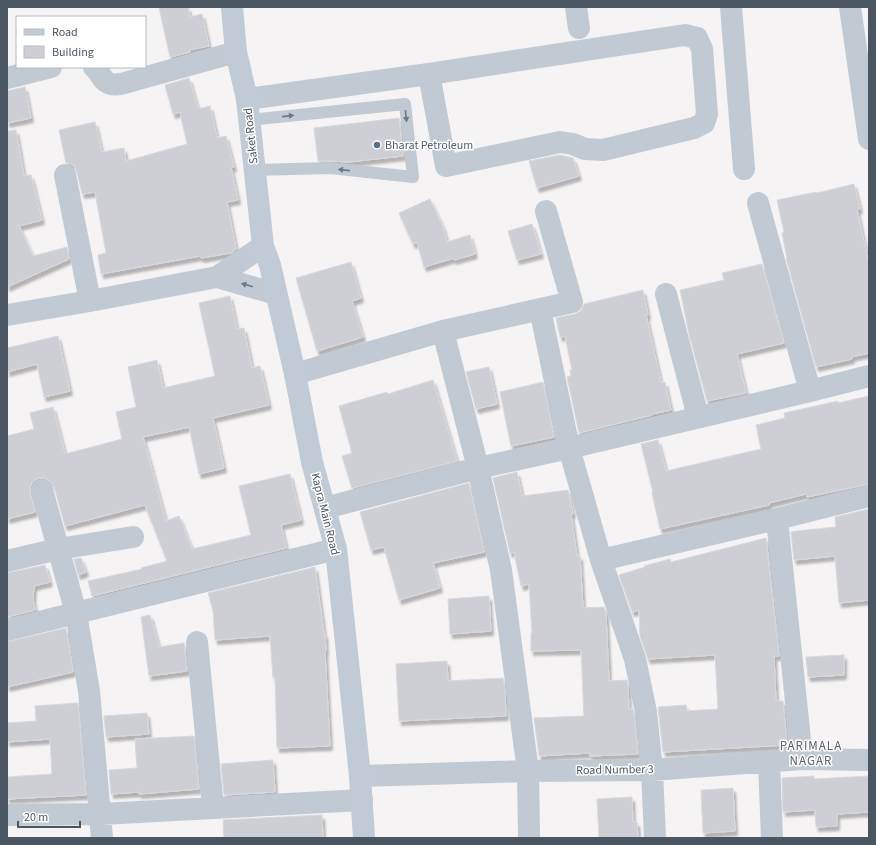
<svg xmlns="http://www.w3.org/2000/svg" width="876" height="845" font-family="'Source Sans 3',sans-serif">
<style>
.building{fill:#cdcfd5;stroke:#d7d9de;filter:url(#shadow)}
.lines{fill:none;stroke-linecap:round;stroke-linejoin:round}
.lane{stroke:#c1cad2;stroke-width:12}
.street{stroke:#c1cad2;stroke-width:22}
.secondary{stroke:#c1cbd6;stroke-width:22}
.oneway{fill:#6e7983}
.service-dot{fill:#5c6f8a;stroke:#fff;stroke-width:1.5}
.labels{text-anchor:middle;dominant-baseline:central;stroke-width:3;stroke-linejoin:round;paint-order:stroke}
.street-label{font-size:12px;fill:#4a5661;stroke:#fff}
.service-label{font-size:12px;fill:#4e5e75;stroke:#fff;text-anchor:start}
.neighbourhood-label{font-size:13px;letter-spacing:1px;fill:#5f6368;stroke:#fff}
</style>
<defs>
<filter id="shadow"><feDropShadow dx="2.5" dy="4.5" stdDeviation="1" flood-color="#0004"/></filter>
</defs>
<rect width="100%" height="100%" fill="#f5f3f3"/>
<path class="building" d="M 159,7 L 188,7 L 190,17 L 202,14 L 209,46 L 189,50 L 190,52 L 170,57 Z
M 189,78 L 198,109 L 210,106 L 217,138 L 226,136 L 234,167 L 231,167 L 238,200 L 227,202 L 236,249 L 231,253 L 201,258 L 200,256 L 101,274 L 98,255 L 106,253 L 95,192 L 82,194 L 77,172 L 74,166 L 69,163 L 66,163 L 59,130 L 95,122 L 102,152 L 124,148 L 126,161 L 187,144 L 180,112 L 173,114 L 165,85 Z
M 25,87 L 31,118 L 7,123 L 7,91 Z
M 399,118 L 403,156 L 349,162 L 331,161 L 318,161 L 314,128 Z
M 16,130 L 24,176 L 31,175 L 42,220 L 19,226 L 33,256 L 67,247 L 69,259 L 7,287 L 7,131 Z
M 560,155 L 573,158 L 579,176 L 537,188 L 529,161 Z
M 854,184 L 860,209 L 857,210 L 869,265 L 869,353 L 851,357 L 852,359 L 816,367 L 786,258 L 787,258 L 782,233 L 784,232 L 777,200 L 816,192 L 817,193 Z
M 430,199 L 443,227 L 447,242 L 470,235 L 475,254 L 454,260 L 454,258 L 424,267 L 417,242 L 413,244 L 399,213 Z
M 532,224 L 541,254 L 517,260 L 508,231 Z
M 351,262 L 361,298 L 352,301 L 363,337 L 317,351 L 296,278 Z
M 762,264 L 784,343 L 737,354 L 746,393 L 707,401 L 689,334 L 680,290 L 724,280 L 722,273 Z
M 643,290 L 648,315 L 646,315 L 661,383 L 665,382 L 671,410 L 652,414 L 652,415 L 579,433 L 567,377 L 571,376 L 570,370 L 572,370 L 565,336 L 560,337 L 556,318 L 575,314 L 581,311 L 584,304 Z
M 230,296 L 237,329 L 244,328 L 252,368 L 260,366 L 269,405 L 213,418 L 224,468 L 199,474 L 189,427 L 143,437 L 166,521 L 179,516 L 192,549 L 251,535 L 239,486 L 290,474 L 301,520 L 281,525 L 286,548 L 92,596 L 88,581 L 142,569 L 141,568 L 167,561 L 145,505 L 65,526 L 54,486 L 50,481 L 45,478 L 39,478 L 33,481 L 30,487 L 30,493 L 35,512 L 7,519 L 7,436 L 34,429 L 30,413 L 53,407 L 65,454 L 122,439 L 116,412 L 136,407 L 128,367 L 157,360 L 163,388 L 215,376 L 199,303 Z
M 58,336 L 70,391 L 44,397 L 37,364 L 7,372 L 7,348 Z
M 489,367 L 497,404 L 476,409 L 466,372 Z
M 433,380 L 457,461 L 352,488 L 342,456 L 352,453 L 339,406 L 387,392 L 388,394 Z
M 543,382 L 554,437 L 511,446 L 500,392 Z
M 869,396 L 869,484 L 807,497 L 806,494 L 769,503 L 769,505 L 660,529 L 652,493 L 653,492 L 641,444 L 658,440 L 666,471 L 761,449 L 756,425 L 785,418 L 784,413 L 838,401 L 838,403 Z
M 517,472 L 522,496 L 523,496 L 568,490 L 570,498 L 573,514 L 571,514 L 577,556 L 580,556 L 583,608 L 604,607 L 606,613 L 609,681 L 627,680 L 628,687 L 629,709 L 633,709 L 634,714 L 638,754 L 590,756 L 590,753 L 539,756 L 534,718 L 584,716 L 581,650 L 531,651 L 531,633 L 532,633 L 529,584 L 521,586 L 514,552 L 510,553 L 493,478 Z
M 469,483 L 484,552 L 433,563 L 440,588 L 399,600 L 384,547 L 371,550 L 360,512 Z
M 869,509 L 869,600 L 839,603 L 835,556 L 794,560 L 791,532 L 796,531 L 836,527 L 835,517 Z
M 766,538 L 779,656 L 774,656 L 776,701 L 783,701 L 787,745 L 663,752 L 658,707 L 686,705 L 687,711 L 718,709 L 715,655 L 648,659 L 640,636 L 639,610 L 632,612 L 619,575 L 645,567 L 644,566 L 670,559 L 671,562 Z
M 81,558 L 86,572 L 78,575 L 74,559 Z
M 45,565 L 50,582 L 34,586 L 33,599 L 35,610 L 7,617 L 7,573 Z
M 315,567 L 324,634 L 325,634 L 326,651 L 325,652 L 330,746 L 277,748 L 275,677 L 273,678 L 270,636 L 215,640 L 213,610 L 208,593 Z
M 489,596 L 491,631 L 450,634 L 448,599 Z
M 150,615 L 159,647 L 184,643 L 187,671 L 149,676 L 141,617 Z
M 66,628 L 73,672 L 7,687 L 7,642 Z
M 844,655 L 844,675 L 808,677 L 806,657 Z
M 447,661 L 448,681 L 503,678 L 505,692 L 506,716 L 399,721 L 396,664 Z
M 78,703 L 86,795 L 7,799 L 7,777 L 52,774 L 50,739 L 7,742 L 7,723 L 36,721 L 35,706 Z
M 147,713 L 149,734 L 106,737 L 104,716 Z
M 194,736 L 199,789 L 139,794 L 139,792 L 111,794 L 109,770 L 137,768 L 135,739 Z
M 273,760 L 275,792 L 224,795 L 221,764 Z
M 814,776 L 814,779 L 869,776 L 869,812 L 837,814 L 837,826 L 816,827 L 815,810 L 783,812 L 782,778 Z
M 733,788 L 735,831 L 703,833 L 701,790 Z
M 632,797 L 633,822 L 637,822 L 638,838 L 599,838 L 597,799 Z
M 322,815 L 323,838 L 224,838 L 223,820 Z"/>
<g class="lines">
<path class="lane" d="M 249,120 L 405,104 L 413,177 L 330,168 L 254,170"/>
<path class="street" d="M 576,7 L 579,28
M 731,7 L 744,169
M 850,7 L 869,139
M 94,67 C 100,72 102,82 111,84 C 114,85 118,84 121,84 L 236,52
M 7,78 L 51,67
M 247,99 L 429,74 L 685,35 L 697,38 L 702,49 L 707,114 L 704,123 L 694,128 L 603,150 L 585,149 L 573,144 L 560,142 L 446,166 L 429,74
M 65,175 L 90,301
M 758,203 L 810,391
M 217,277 L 276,294
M 666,294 L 698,417
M 540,309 L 569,448 L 601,560 L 635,659 L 646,712 L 652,770 L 655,838
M 7,315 L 90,301 L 217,277 L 263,246
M 443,331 L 478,468 L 501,570 L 528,771 L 529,838
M 295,374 L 443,331 L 572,302 L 546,211
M 42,490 L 76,613 L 89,691 L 102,838
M 325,508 L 478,468 L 569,448 L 810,391 L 869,376
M 777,519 L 802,759
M 601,560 L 777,519 L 869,496
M 7,561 L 58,549 L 133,537
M 7,630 L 336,549
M 197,642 L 213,808
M 769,762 L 772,838
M 360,776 L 528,771 L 652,770 L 802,759 L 869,760
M 7,815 L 101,814 L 362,800"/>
<path class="secondary" d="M 232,7 L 236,52 L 247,99 L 263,246 L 270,265 L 295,374 L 312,462 L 336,549 L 360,776 L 364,838"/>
</g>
<defs><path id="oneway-solid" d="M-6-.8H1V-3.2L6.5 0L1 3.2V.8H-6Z"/></defs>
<g class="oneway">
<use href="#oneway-solid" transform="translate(288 116) rotate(-6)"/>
<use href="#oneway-solid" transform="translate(406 116) rotate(84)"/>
<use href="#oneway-solid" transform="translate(344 170) rotate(-174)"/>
<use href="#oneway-solid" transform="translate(247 285) rotate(-164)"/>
</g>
<circle class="service-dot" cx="377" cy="145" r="4"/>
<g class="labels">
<g class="street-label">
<text transform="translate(251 136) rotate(-96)">Saket Road</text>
<text transform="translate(325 514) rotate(76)">Kapra Main Road</text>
<text transform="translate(615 770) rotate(-1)">Road Number 3</text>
</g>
<g class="service-label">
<text x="385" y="145">Bharat Petroleum</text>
</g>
<g class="neighbourhood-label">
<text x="811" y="746">PARIMALA<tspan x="811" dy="15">NAGAR</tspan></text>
</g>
</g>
<rect width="876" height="845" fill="none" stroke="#4a5661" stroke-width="16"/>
<rect x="16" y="16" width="130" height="52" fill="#ffffff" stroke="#b7bbc0"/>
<rect x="24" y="29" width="20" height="6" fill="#c1cbd6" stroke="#b7bbc0"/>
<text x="52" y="36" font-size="12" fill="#4a5661">Road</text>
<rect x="24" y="46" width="20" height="12" fill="#cdcfd5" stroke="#b7bbc0"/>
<text x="52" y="56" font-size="12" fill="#4a5661">Building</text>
<path d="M18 821v6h62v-6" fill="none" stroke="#4a5661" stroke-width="2"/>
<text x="24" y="821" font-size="12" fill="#4a5661" stroke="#ffffff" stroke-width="3" paint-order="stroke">20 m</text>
</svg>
